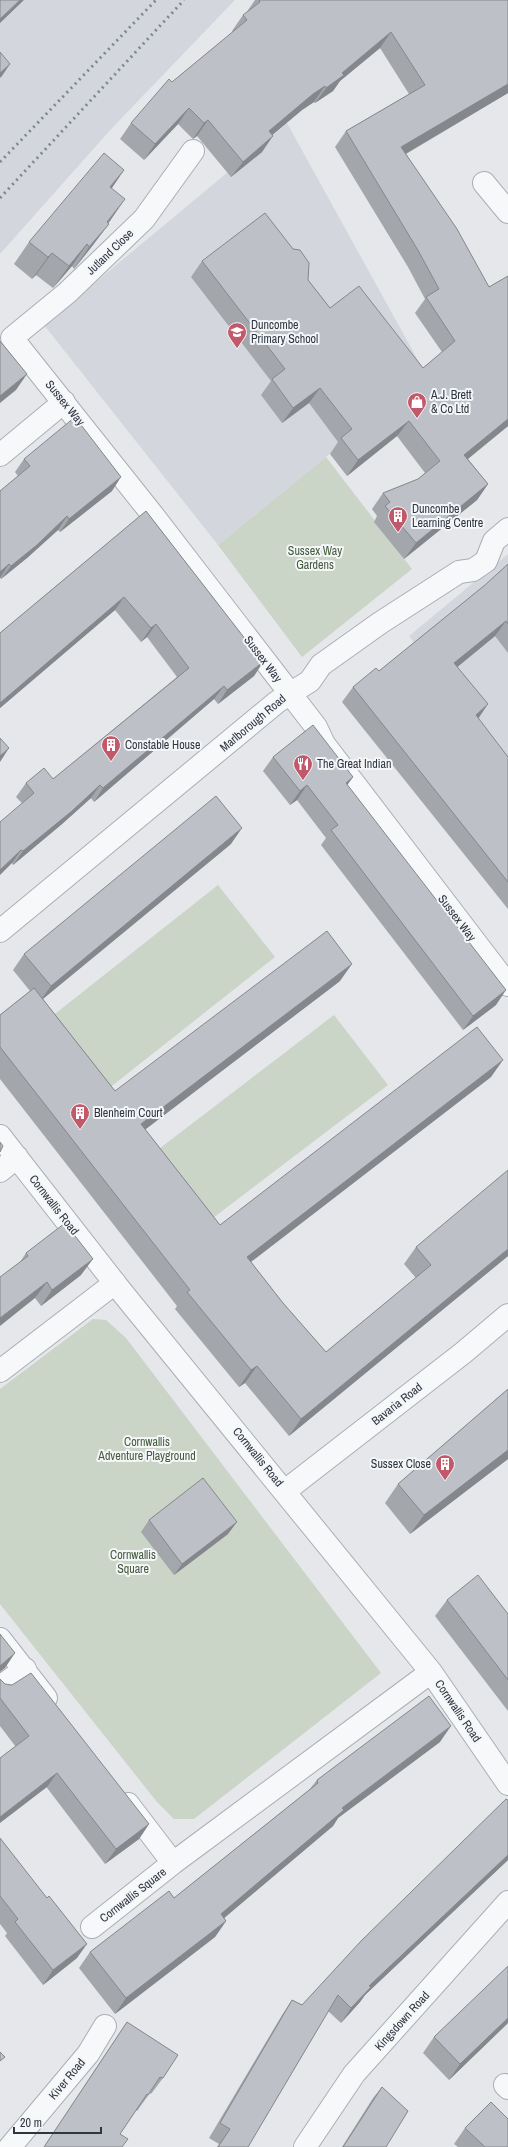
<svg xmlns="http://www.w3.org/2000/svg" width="508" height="2147" font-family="'Archivo Narrow',sans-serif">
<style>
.built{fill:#d3d7dd}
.park{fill:#cad4c7}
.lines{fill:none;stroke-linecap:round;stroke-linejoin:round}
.minor-casing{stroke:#aaaeb5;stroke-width:24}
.minor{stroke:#f7f8fa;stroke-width:22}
.rail{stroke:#808793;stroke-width:3;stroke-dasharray:2 4;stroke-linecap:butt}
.wall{fill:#a3a6ab}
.shaded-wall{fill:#84878b}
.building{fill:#bdc1c7;stroke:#84878b}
.labels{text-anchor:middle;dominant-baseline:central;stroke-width:4;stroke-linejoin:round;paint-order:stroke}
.street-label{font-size:12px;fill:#2e3642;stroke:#f5f6f8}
.poi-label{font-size:12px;fill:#2e3642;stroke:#f5f6f8;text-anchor:start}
.park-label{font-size:12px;fill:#435c3d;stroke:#f5f6f8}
</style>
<rect width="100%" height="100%" fill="#e5e7eb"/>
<path class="built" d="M 0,0 L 235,0 L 113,127 L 0,254 Z
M 287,123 L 425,373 L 326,457 L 218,545 L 44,325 Z
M 508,554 L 508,763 L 409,636 Z"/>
<path class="park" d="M 326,457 L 412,569 L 302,657 L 218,545 Z
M 218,885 L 275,957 L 108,1089 L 51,1017 Z
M 334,1015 L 388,1085 L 209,1221 L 155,1152 Z
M 93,1319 L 106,1320 L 126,1338 L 381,1673 L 194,1819 L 174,1819 L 157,1802 L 0,1604 L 0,1389 Z"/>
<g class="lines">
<defs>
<path id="minor" d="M 193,151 L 144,219 L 67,293 L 12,338 L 152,514 L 316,727 L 324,744 L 508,985
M 484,183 L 508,212
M 0,455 L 64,402
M 0,931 L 277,702 L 310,681 L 321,665 L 380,623 L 459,572 L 473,570 L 486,561 L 494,541 L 508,529
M 0,1136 L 121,1291 L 431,1672 L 508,1784
M 0,1171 L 17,1157
M 0,1371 L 115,1283
M 285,1491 L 463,1353 L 508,1315
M 0,1639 L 46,1698
M 0,1687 L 25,1669
M 128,1804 L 173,1863 L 431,1672
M 92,1927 L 173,1863
M 505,2085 L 508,2088
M 10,2147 L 88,2054 L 105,2026
M 305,2147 L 354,2074 L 508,1902"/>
</defs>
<use href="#minor" class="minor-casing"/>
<use href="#minor" class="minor"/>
<path class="rail" d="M 0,162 L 156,0
M 0,198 L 184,0"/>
</g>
<path class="wall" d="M 255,0 L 508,0 L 508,93 L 406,154 L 489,287 L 508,276 L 508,426 L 468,459 L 488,484 L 477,500 L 404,559 L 374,522 L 377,516 L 372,509 L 383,493 L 418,479 L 425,473 L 397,436 L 347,476 L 330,454 L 338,442 L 309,403 L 282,423 L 261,395 L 271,381 L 191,277 L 202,261 L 308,280 L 330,308 L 423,368 L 442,352 L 415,313 L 425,299 L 408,267 L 335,147 L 346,131 L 409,94 L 380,48 L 340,81 L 333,91 L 315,103 L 314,102 L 302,110 L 272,135 L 262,152 L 231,177 L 197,136 L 193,139 L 178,124 L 144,160 L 120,139 L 131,123 L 172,82 L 233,32 L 232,31 L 243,15 L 246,13 Z
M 124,170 L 112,188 L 108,223 L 93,245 L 74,269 L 72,266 L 53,288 L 36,275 L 32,279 L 14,264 L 29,242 Z
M 24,459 L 112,491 L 60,532 L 58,530 L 27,558 L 1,579 L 0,578 L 0,491 L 18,476 L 15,472 Z
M 146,511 L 263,662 L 254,676 L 218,704 L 214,699 L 94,802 L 91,798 L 62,824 L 13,865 L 12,863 L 22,803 L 16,797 L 26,783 L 53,779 L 177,677 L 147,637 L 141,642 L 115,610 L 0,708 L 0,633 Z
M 508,564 L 508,653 L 495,636 L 457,667 L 478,719 L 508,757 L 508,909 L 342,702 L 353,687 L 379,671 L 485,585 Z
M 273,757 L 353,777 L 347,785 L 496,1005 L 463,1030 L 321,845 L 326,838 L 297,800 L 290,805 L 263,771 Z
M 231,844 L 43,999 L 115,1091 L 340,981 L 145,1129 L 220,1225 L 491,1077 L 251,1262 L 283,1303 L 326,1352 L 416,1278 L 404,1264 L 416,1247 L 508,1256 L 289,1436 L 245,1383 L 239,1387 L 175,1309 L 177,1306 L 0,1079 L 0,1015 L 30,991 L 13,970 L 24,954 Z
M 26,1253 L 81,1275 L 41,1306 L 35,1298 L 20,1262 Z
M 508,1389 L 508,1459 L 410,1534 L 385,1503 L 398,1484 Z
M 149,1520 L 228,1534 L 174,1575 L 141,1532 Z
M 447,1600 L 508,1614 L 508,1711 L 435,1616 Z
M 0,1679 L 149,1824 L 139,1839 L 105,1864 L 0,1726 Z
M 440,1742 L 338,1818 L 333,1826 L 224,1918 L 226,1921 L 215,1937 L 115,2014 L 79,1968 L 90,1952 L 174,1898 L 309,1790 L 317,1780 Z
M 508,1800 L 508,1860 L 365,1995 L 360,2002 L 341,2023 L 328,2011 L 248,2147 L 217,2147 L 219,2144 L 209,2138 L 282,2015 L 292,2000 L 302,2005 Z
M 0,1838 L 77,1958 L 43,1985 L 5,1936 L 7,1933 L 0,1924 Z
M 127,2022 L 163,2078 L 151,2094 L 150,2093 L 137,2111 L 136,2110 L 120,2134 L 122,2147 L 44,2147 Z
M 508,2023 L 449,2080 L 423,2053 L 434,2037 Z
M 382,2087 L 386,2147 L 342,2147 L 373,2098 Z
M 465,2128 L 508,2147 L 458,2147 L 454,2144 Z"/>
<path class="shaded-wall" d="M 20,0 L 24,0 L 0,23 L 0,19 Z
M 391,32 L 380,48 L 340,81 L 333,91 L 315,103 L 326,88 L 342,73 Z
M 10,64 L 2,76 L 0,78 L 0,73 Z
M 508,84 L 508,93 L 390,163 L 401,147 Z
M 325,86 L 314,102 L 302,110 L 258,147 L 269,131 L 313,94 Z
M 189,108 L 178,124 L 144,160 L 155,144 Z
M 208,120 L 197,136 L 193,139 L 204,123 Z
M 273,136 L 262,152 L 231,177 L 243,162 Z
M 124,170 L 109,192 L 110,187 Z
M 125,199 L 110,221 L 91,244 L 107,222 Z
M 109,224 L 93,245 L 74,269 L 89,247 Z
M 87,244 L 72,266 L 53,288 L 69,266 Z
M 52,253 L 36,275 L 32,279 L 48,257 Z
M 27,374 L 16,390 L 0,403 L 0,396 Z
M 320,388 L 309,403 L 282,423 L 293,408 Z
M 508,419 L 508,426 L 453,471 L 464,455 Z
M 409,421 L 397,436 L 347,476 L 358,460 Z
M 121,477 L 112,491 L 60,532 L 69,519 Z
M 488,484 L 477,500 L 404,559 L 416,543 Z
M 67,516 L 58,530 L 27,558 L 1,579 L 11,566 Z
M 9,564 L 0,578 L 0,572 Z
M 124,597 L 115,610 L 0,708 L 0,703 Z
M 506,621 L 495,636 L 444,678 L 454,663 Z
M 156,624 L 147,637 L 141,642 L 151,628 Z
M 263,662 L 254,676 L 218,704 L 227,690 Z
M 224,686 L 214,699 L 94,802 L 103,788 Z
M 488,704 L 478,719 L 476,715 Z
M 9,748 L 0,762 L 0,756 Z
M 353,777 L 343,791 L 346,783 Z
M 100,785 L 91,798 L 62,824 L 13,865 L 23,851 Z
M 307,785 L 297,800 L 290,805 L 300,791 Z
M 242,828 L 231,844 L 39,1002 L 51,986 Z
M 21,850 L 12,863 L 0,875 L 0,870 Z
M 352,964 L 340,981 L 129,1142 L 141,1124 Z
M 506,990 L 496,1005 L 463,1030 L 473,1016 Z
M 503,1060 L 491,1077 L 235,1274 L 247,1257 Z
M 508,1249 L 508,1256 L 289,1436 L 301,1419 Z
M 93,1259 L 81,1275 L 41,1306 L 52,1290 Z
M 47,1282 L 35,1298 L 0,1326 L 0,1318 Z
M 257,1366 L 245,1383 L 239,1387 L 251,1370 Z
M 508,1450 L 508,1459 L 410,1534 L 424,1515 Z
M 237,1522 L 228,1534 L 174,1575 L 182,1564 Z
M 15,1653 L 5,1668 L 0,1672 L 0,1666 Z
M 451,1726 L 440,1742 L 338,1818 L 333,1826 L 210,1930 L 221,1914 L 342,1808 Z
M 57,1773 L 47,1787 L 0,1823 L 0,1817 Z
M 149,1824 L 139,1839 L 105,1864 L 116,1849 Z
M 508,1855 L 508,1860 L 365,1995 L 360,2002 L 341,2023 L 351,2008 L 369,1986 Z
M 226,1921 L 215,1937 L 115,2014 L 126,1998 Z
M 87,1944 L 77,1958 L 43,1985 L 53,1970 Z
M 508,2018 L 508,2023 L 449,2080 L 460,2064 Z"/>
<path class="building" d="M 0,0 L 20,0 L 0,19 Z
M 259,0 L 508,0 L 508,84 L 401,147 L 457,229 L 489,287 L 508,276 L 508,419 L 464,455 L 488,484 L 416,543 L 385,506 L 390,502 L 383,493 L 418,479 L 440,461 L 409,421 L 358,460 L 341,438 L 352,429 L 320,388 L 293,408 L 272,379 L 285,369 L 202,261 L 265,213 L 293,249 L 300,250 L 309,263 L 308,280 L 330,308 L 359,286 L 423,368 L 455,341 L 426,297 L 439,289 L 419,252 L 346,131 L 425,85 L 391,32 L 342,73 L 344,75 L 326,88 L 325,86 L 313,94 L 269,131 L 273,136 L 243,162 L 208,120 L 204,123 L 189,108 L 155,144 L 131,123 L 169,79 L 172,82 L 247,20 L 243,15 L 260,2 Z
M 0,52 L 10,64 L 0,73 Z
M 104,153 L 124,170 L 110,187 L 125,199 L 107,222 L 109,224 L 89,247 L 87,244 L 69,266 L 52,253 L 48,257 L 29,242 Z
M 0,341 L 27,374 L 0,396 Z
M 75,417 L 121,477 L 69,519 L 67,516 L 37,545 L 11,566 L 9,564 L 0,572 L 0,491 L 30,466 L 24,459 Z
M 146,511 L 263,662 L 227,690 L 224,686 L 103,788 L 100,785 L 72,811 L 23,851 L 21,850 L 0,870 L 0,822 L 34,793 L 26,783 L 44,768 L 53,779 L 189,668 L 156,624 L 151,628 L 124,597 L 0,703 L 0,633 Z
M 508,564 L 508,624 L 506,621 L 454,663 L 488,704 L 476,715 L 508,757 L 508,882 L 353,687 L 376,668 L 379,671 L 485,585 Z
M 313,725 L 353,777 L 346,783 L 506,990 L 473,1016 L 331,830 L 338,825 L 307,785 L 300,791 L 273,757 Z
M 0,738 L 9,748 L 0,756 Z
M 216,796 L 242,828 L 51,986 L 24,954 Z
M 327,931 L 352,964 L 141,1124 L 220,1225 L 477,1027 L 503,1060 L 247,1257 L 283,1303 L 326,1352 L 431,1265 L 416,1247 L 508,1170 L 508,1249 L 301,1419 L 257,1366 L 251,1370 L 187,1292 L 190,1290 L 0,1047 L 0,1015 L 34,988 L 115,1091 Z
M 0,1142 L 3,1146 L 0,1152 Z
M 65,1223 L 93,1259 L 52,1290 L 47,1282 L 0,1318 L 0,1277 L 28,1256 L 26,1253 Z
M 508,1389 L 508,1450 L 424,1515 L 398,1484 Z
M 203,1478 L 237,1522 L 182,1564 L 149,1520 Z
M 478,1575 L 508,1614 L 508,1680 L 447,1600 Z
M 0,1634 L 15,1653 L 0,1666 Z
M 31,1673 L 149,1824 L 116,1849 L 57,1773 L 0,1817 L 0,1758 L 29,1736 L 0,1698 L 0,1679 L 5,1684 L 12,1685 Z
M 429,1696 L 451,1726 L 342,1808 L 344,1810 L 221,1914 L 226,1921 L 126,1998 L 90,1952 L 169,1891 L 174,1898 L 318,1783 L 317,1780 Z
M 506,1799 L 508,1800 L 508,1855 L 369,1986 L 371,1987 L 351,2008 L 338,1995 L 248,2147 L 218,2147 L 230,2129 L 220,2123 L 292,2000 L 302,2005 L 361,1941 Z
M 0,1838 L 47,1898 L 49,1896 L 87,1944 L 53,1970 L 15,1922 L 18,1919 L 0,1896 Z
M 508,1966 L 508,2018 L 460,2064 L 434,2037 Z
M 127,2022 L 178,2055 L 163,2078 L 160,2077 L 148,2095 L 147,2094 L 120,2134 L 128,2139 L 122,2147 L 44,2147 Z
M 0,2052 L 5,2057 L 0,2061 Z
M 382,2087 L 408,2111 L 386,2147 L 343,2147 Z
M 491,2102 L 508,2119 L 508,2147 L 485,2147 L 465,2128 Z"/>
<defs>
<symbol id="school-pin" viewBox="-11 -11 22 30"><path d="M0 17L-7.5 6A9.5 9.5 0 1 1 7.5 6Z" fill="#c1596b" stroke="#f5f6f8"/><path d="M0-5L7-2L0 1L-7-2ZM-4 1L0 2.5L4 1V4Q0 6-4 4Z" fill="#fff"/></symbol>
<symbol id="shop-pin" viewBox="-11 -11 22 30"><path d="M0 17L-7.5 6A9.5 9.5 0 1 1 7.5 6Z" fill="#c1596b" stroke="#f5f6f8"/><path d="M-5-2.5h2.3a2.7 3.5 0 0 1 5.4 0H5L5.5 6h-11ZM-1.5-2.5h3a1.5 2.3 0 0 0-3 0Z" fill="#fff"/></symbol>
<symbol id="building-pin" viewBox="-11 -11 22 30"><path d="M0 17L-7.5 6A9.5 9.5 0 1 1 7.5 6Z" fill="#c1596b" stroke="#f5f6f8"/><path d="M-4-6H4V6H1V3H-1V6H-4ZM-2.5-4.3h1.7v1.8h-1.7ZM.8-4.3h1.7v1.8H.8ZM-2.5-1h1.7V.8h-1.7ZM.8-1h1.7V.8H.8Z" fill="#fff"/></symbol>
<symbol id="restaurant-pin" viewBox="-11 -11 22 30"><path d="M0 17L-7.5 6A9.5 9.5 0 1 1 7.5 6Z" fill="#c1596b" stroke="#f5f6f8"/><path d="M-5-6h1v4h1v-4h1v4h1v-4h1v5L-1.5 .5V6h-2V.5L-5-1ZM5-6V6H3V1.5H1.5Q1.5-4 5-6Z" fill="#fff"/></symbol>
</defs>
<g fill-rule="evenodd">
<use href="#school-pin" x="226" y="321" width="22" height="30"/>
<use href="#shop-pin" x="406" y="391" width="22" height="30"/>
<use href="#building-pin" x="387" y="505" width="22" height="30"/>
<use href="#building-pin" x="100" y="734" width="22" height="30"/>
<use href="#restaurant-pin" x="292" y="753" width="22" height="30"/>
<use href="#building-pin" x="69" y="1102" width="22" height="30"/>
<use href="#building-pin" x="434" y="1453" width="22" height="30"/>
</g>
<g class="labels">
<g class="street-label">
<text transform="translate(110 252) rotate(-44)">Jutland Close</text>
<text transform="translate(65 403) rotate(51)">Sussex Way</text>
<text transform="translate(263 659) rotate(53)">Sussex Way</text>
<text transform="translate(253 723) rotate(-40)">Marlborough Road</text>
<text transform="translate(457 918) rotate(53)">Sussex Way</text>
<text transform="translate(54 1205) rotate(52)">Cornwallis Road</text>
<text transform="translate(397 1404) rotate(-38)">Bavaria Road</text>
<text transform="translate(258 1457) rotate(51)">Cornwallis Road</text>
<text transform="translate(458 1711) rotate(56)">Cornwallis Road</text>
<text transform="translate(133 1895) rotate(-38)">Cornwallis Square</text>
<text transform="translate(402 2021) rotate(-48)">Kingsdown Road</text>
<text transform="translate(67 2079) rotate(-50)">Kiver Road</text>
</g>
<g class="poi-label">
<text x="251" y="325">Duncombe<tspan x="251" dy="14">Primary School</tspan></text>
<text x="431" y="395">A.J. Brett<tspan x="431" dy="14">&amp; Co Ltd</tspan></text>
<text x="412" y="509">Duncombe<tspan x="412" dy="14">Learning Centre</tspan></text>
<text x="125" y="745">Constable House</text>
<text x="317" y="764">The Great Indian</text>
<text x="94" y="1113">Blenheim Court</text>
<text x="431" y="1464" text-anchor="end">Sussex Close</text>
</g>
<g class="park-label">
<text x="315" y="551">Sussex Way<tspan x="315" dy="14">Gardens</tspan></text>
<text x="147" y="1442">Cornwallis<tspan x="147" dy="14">Adventure Playground</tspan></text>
<text x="133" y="1555">Cornwallis<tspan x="133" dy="14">Square</tspan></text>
</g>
</g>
<path d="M14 2127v6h87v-6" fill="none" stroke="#2e3642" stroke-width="2"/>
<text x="20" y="2127" font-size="12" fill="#2e3642" stroke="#f5f6f8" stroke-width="3" paint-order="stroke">20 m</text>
</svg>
